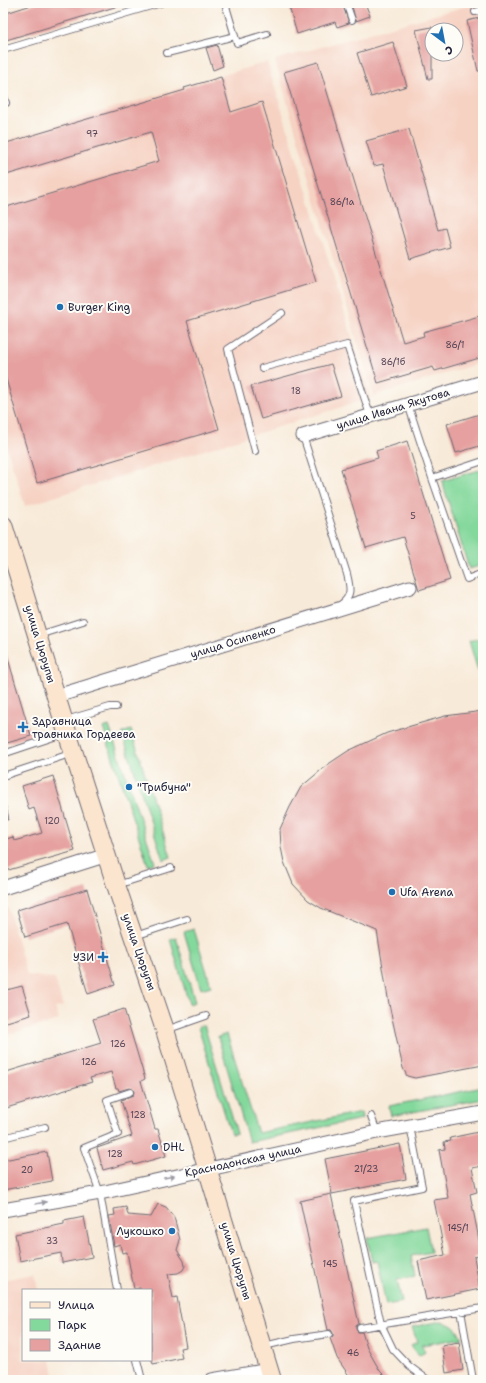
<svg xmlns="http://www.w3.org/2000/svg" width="486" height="1383" font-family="'Shantell Sans',sans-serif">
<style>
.built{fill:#f6d2c3;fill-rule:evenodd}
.green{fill:#83d89b;stroke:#527d6b}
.building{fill:#e5a09f}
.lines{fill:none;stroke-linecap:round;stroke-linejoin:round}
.lane-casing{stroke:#6d6872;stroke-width:8}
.street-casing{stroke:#6d6872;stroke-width:15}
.secondary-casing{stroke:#6d6872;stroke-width:20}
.lane{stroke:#fff;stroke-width:6}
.street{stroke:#fff;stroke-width:13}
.secondary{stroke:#fbe5cf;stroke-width:18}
.oneway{fill:#9c9ca7}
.poi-dot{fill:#1f6fb2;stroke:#fdfcf7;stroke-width:1.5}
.labels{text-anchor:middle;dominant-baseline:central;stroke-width:4;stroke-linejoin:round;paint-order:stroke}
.number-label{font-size:9px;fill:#534254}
.poi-label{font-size:11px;fill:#22223b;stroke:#fdfcf7;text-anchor:start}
.street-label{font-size:11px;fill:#22223b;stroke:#fdfcf7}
</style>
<rect width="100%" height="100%" fill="#fdfcf7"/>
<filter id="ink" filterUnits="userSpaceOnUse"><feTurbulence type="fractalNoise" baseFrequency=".025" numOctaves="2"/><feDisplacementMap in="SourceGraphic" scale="8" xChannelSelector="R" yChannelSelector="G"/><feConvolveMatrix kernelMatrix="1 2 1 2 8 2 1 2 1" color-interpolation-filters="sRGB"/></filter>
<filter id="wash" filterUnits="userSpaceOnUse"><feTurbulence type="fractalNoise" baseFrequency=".012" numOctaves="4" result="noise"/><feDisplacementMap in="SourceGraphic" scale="16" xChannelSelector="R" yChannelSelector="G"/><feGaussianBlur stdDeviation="0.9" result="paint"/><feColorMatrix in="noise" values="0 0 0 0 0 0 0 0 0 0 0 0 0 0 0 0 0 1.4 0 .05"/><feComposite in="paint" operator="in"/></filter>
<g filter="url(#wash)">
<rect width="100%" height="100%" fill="#f8ead8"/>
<path class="built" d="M 477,3 L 483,3 L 483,362 L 373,396 L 275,60 ZM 432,30 L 456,30 L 456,54 L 432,54 Z
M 267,62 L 371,398 L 25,506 L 3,435 L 3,141 Z
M 8,907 L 27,975 L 55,979 L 63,1006 L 55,1008 L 59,1020 L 3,1036 L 3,909 Z
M 35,1274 L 38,1290 L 23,1290 L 23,1360 L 51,1360 L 55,1379 L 3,1380 L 3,1280 Z"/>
<path class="green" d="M 483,469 L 483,565 L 469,569 L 442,481 Z
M 483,637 L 483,670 L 478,671 L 469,641 Z
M 109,726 L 155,863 L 148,865 L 103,728 Z
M 131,730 L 171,857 L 163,860 L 122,733 Z
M 194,929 L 211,986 L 201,989 L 184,932 Z
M 176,937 L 195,1002 L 189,1004 L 170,939 Z
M 204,1025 L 237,1133 L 231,1134 L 198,1027 Z
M 227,1034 L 258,1133 L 361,1112 L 362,1119 L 249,1142 L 218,1037 Z
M 483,1087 L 483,1099 L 391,1116 L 389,1106 Z
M 426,1227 L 431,1252 L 411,1256 L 415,1276 L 397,1280 L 402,1302 L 386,1305 L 377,1261 L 372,1262 L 367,1238 Z
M 442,1321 L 455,1327 L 462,1338 L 422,1345 L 425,1352 L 419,1356 L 411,1345 L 417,1342 L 412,1327 Z"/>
<g id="blocks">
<path class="building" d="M 38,3 L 117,3 L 118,6 L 3,41 L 3,14 Z
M 288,3 L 342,3 L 349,23 L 337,27 L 335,22 L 297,34 Z
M 351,3 L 365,3 L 370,16 L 356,21 Z
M 483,17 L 483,71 L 478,71 L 467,21 Z
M 432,27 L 432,79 L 428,79 L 416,30 Z
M 393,42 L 407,86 L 371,97 L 357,53 Z
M 217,45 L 223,66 L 213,70 L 206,48 Z
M 318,62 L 403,342 L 424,336 L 423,332 L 483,315 L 483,357 L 435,371 L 433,367 L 378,383 L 284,72 Z
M 221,77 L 231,112 L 262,102 L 316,282 L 187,321 L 219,429 L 37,483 L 3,369 L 3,208 L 159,161 L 151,132 L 3,176 L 3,144 L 185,90 L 184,88 Z
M 409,129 L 438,230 L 445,228 L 450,247 L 410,259 L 383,164 L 374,166 L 366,141 Z
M 331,364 L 341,396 L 261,419 L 251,386 Z
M 483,413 L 483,445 L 456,453 L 447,424 Z
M 407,441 L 450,580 L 419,590 L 403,537 L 366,548 L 341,469 L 378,458 L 376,451 Z
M 6,652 L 31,736 L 7,743 L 3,730 L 3,653 Z
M 483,711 L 483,1065 L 415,1078 L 407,1076 L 403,1068 L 389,1004 L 377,931 L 321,908 L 308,900 L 293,884 L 284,862 L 281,847 L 280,829 L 290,807 L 301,787 L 327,765 L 348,751 L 387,733 L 445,716 Z
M 53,776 L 75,851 L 5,871 L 3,864 L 3,840 L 13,837 L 14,841 L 42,833 L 34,808 L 29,810 L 22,786 Z
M 87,889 L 115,985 L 88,994 L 67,924 L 25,937 L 17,910 Z
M 22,986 L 31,1015 L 3,1023 L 3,991 Z
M 124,1009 L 145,1079 L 141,1081 L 155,1129 L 158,1129 L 166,1156 L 134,1165 L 133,1162 L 103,1170 L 97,1148 L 132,1136 L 121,1100 L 133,1095 L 134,1092 L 133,1089 L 129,1088 L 119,1091 L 118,1088 L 116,1088 L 111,1072 L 90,1078 L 92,1082 L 3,1109 L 3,1073 L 101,1043 L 93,1019 Z
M 483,1131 L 483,1166 L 472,1168 L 477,1192 L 470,1194 L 482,1255 L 474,1257 L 480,1289 L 426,1300 L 418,1261 L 445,1255 L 434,1200 L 448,1198 L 439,1150 L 445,1149 L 444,1142 L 451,1141 L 450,1138 Z
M 400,1144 L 406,1179 L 332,1194 L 325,1159 Z
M 47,1152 L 52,1181 L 3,1190 L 3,1160 Z
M 331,1194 L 359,1324 L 356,1326 L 356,1329 L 358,1332 L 362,1332 L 367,1348 L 380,1371 L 389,1380 L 352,1380 L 337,1358 L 330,1338 L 333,1336 L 333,1333 L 331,1330 L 328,1330 L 300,1201 Z
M 158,1204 L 166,1207 L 174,1217 L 180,1240 L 177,1250 L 184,1261 L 185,1266 L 183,1270 L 178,1273 L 168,1274 L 173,1298 L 177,1297 L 186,1347 L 180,1348 L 182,1358 L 153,1364 L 151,1356 L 151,1290 L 140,1290 L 140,1288 L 134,1289 L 127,1252 L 122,1253 L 120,1244 L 114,1246 L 109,1216 L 115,1215 L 114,1209 L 126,1207 L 128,1215 L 151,1217 Z
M 84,1217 L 92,1257 L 62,1263 L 61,1253 L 20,1261 L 15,1234 L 64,1224 L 64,1221 Z
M 459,1342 L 463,1370 L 446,1373 L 442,1345 Z"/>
</g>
</g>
<g filter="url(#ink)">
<use href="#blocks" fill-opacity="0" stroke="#6d6872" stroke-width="1"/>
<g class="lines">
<defs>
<path id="lane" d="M 225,3 L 237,43 L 267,34
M 346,3 L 352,20
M 475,12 L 483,10
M 3,50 L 161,3
M 167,53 L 235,36
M 3,93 L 6,103
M 262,368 L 347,345 L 370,415
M 408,404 L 432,478 L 467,579 L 483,573
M 303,436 L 347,574 C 350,587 353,596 340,605
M 255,451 L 228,349 L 282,313
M 432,478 L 483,461
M 39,635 L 83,621
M 66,720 L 110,707 L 116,707
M 3,754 L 66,733
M 3,776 L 73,753
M 3,809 L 5,817 L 3,817
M 117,885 L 171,868
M 135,936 L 187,919
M 166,1030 L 206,1016
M 371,1116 L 377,1132
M 410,1126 L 422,1187 L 354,1201 L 381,1324 L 393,1349 L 409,1366 L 428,1380
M 3,1138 L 45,1127
M 117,1290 L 100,1193 L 84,1148 L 118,1134 L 107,1100 L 130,1092
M 461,1311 L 473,1380
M 360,1328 L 483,1308
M 264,1346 L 294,1339 L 329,1334
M 137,1360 L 142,1380"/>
<path id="street" d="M 303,436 L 483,382
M 57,696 L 410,587
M 3,888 L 107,855
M 3,1210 L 100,1193 L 377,1132 L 483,1113
M 212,1380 L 269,1370"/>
<path id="secondary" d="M 3,525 L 67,732 L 116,885 L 165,1030 L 272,1380"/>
</defs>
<use href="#lane" class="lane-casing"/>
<use href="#street" class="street-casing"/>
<use href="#secondary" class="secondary-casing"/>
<use href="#lane" class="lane"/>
<use href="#street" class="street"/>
<use href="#secondary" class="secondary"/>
</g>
<defs><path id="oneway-solid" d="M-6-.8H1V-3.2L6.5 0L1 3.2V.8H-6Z"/></defs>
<g class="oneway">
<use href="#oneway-solid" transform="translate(169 1177) rotate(-12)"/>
<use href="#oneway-solid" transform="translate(41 1203) rotate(-10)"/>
</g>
</g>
<g class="poi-dot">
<circle cx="60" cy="307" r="4"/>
<path d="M21 721h4v4h4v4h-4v4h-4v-4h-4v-4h4z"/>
<circle cx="129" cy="787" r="4"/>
<circle cx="392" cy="892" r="4"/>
<path d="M101 951h4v4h4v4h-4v4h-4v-4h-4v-4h4z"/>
<circle cx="155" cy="1147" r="4"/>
<circle cx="172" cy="1231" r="4"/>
</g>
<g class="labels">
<g class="number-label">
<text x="92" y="134">97</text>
<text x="342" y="202">86/1а</text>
<text x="455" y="345">86/1</text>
<text x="393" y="362">86/1б</text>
<text x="296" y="391">18</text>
<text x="413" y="516">5</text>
<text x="52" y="821">120</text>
<text x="118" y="1044">126</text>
<text x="89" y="1062">126</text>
<text x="138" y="1115">128</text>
<text x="115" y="1154">128</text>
<text x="366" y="1169">21/23</text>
<text x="27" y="1170">20</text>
<text x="458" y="1228">145/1</text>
<text x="52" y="1241">33</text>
<text x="330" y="1264">145</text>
<text x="353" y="1353">46</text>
</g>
<g class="poi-label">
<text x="68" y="307">Burger King</text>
<text x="32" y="721">Здравница<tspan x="32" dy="13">травника Гордеева</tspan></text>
<text x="137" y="787">"Трибуна"</text>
<text x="400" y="892">Ufa Arena</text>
<text x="94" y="957" text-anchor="end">УЗИ</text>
<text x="163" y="1147">DHL</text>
<text x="164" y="1231" text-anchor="end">Лукошко</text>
</g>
<g class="street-label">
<text transform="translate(393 409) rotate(-17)">улица Ивана Якутова</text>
<text transform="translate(233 642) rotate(-17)">улица Осипенко</text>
<text transform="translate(40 644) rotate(73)">улица Цюрупы</text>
<text transform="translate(139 952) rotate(71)">улица Цюрупы</text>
<text transform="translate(243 1161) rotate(-12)">Краснодонская улица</text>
<text transform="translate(236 1261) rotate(73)">улица Цюрупы</text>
</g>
</g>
<rect width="486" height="1383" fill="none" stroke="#fdfcf7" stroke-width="16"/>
<rect x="22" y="1289" width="130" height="72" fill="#fdfcf7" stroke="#a5a5ac"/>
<rect x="30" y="1302" width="20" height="6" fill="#fbe5cf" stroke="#a5a5ac"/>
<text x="58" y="1309" font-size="12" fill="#22223b">Улица</text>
<rect x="30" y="1319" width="20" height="12" fill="#83d89b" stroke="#a5a5ac"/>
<text x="58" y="1329" font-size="12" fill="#22223b">Парк</text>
<rect x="30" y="1339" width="20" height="12" fill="#e5a09f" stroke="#a5a5ac"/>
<text x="58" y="1349" font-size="12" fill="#22223b">Здание</text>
<g transform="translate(444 42) rotate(148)"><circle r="19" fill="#fdfcf7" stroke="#a5a5ac"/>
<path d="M0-3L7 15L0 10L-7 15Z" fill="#1f6fb2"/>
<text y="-6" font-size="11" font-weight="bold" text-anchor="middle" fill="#22223b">С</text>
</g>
</svg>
